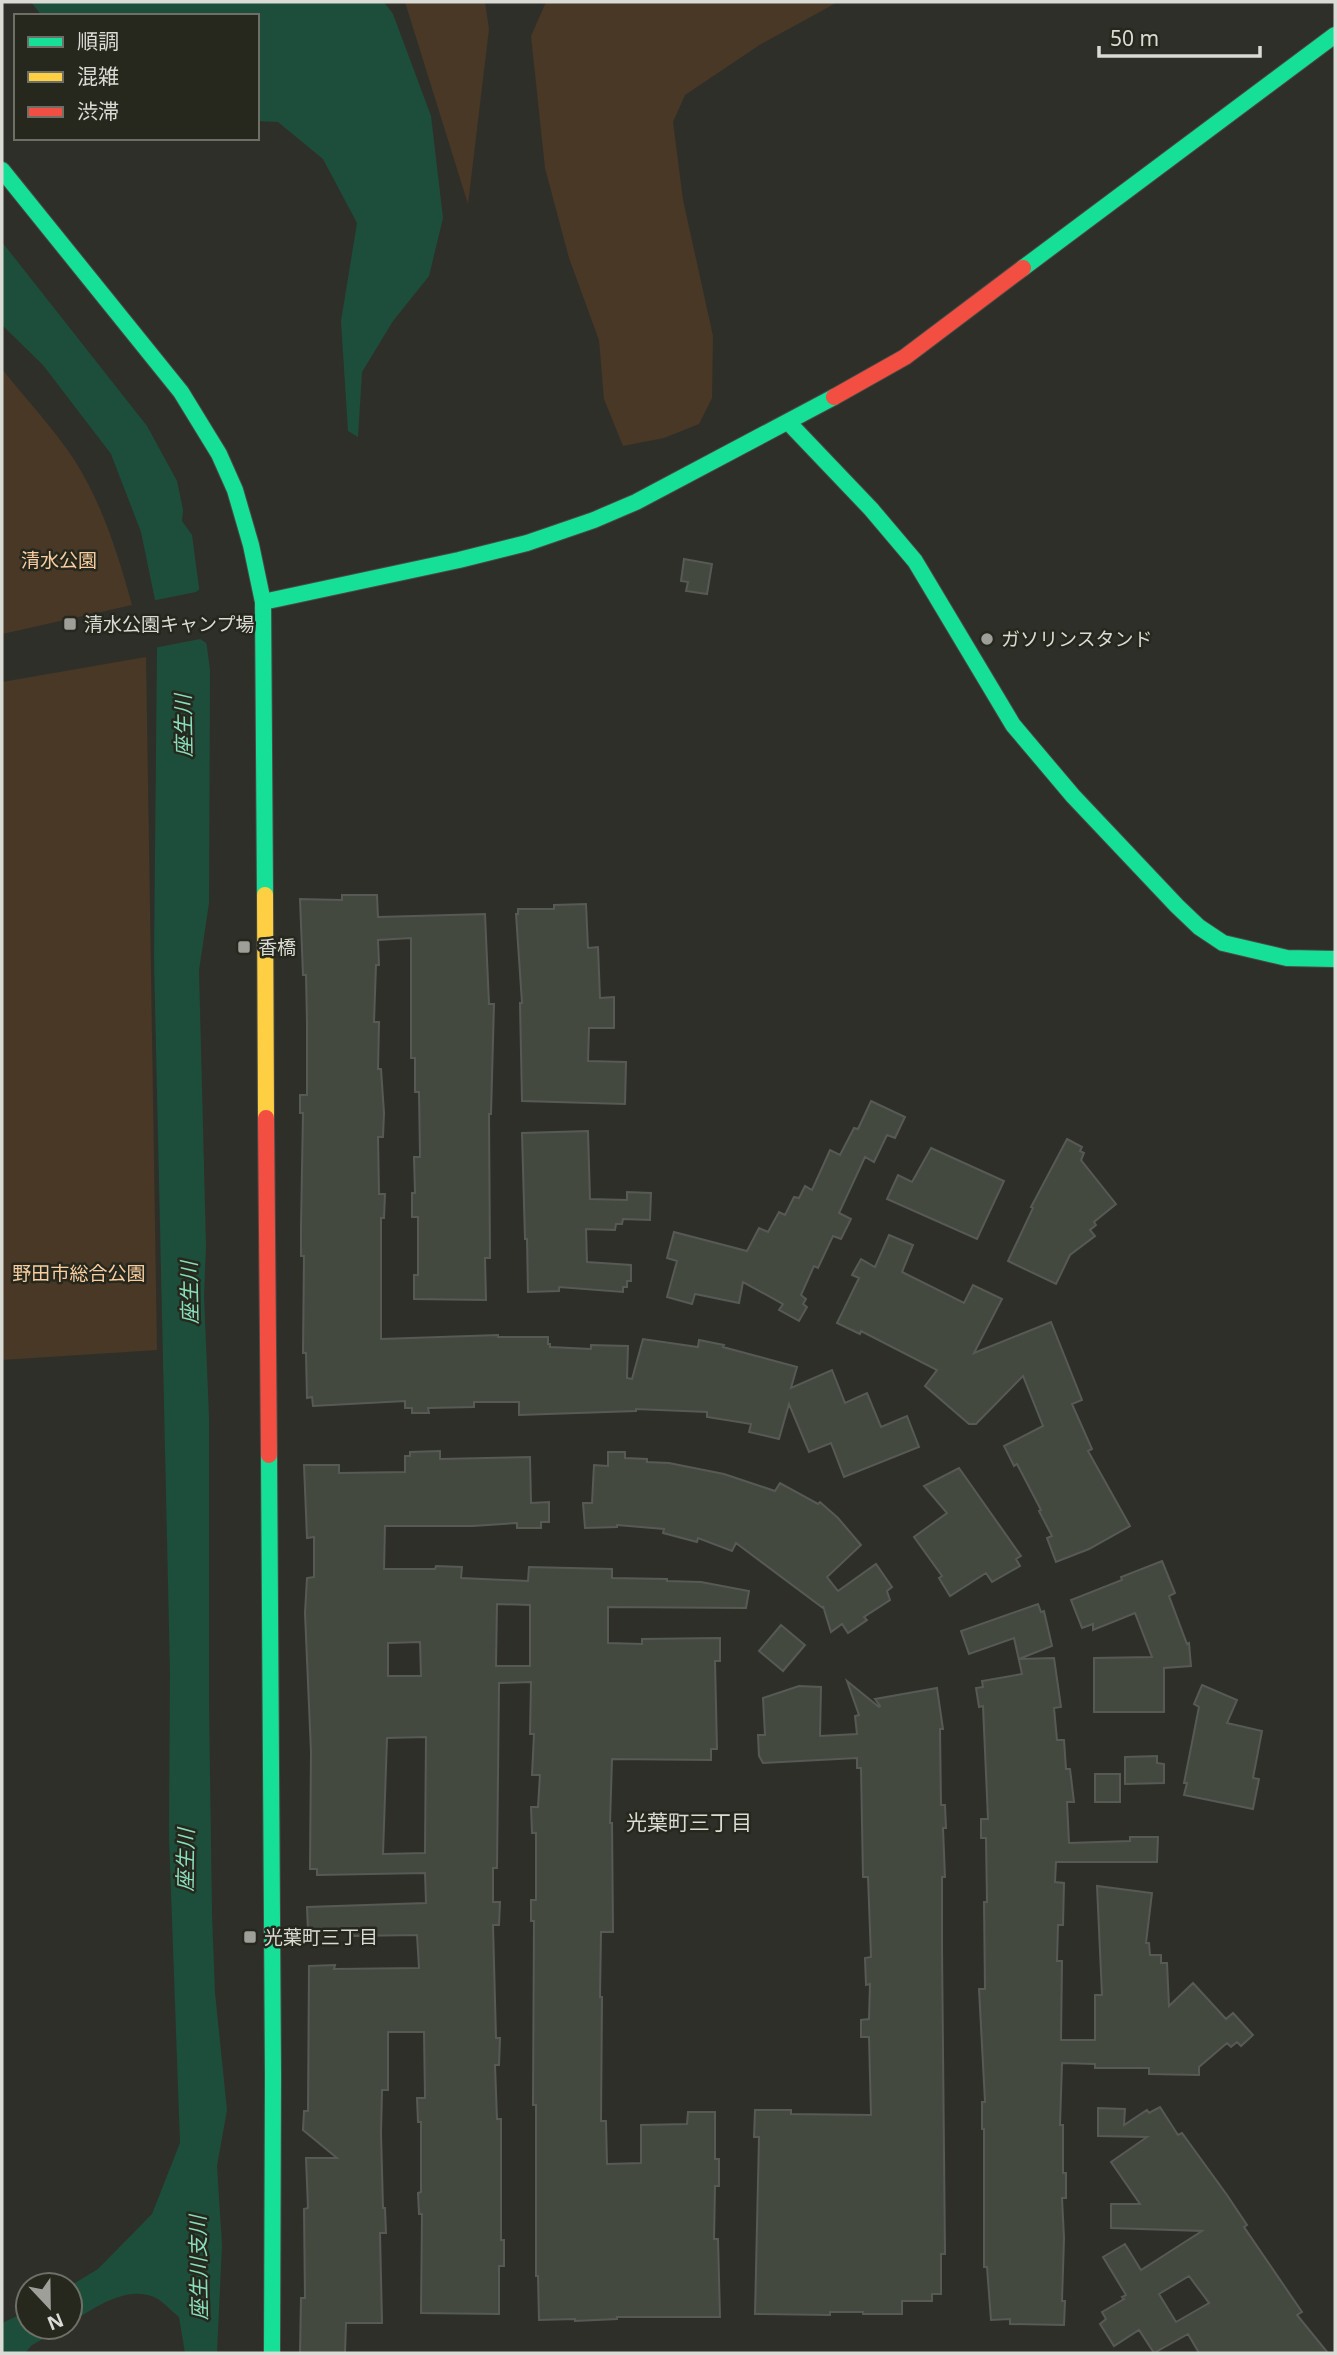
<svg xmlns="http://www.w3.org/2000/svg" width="1337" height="2355" font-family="'Noto Sans','Noto Sans JP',sans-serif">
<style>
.green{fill:#493825}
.water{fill:#1d4e3b}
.pier{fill:#2f2f2a}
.building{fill:#444940;stroke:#575955;stroke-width:2;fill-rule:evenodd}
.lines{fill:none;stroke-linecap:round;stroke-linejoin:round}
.fast-casing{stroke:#494b45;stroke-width:18}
.slow-casing{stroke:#494b45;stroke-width:18}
.jam-casing{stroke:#494b45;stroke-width:18}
.fast{stroke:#16e098;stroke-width:16}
.slow{stroke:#ffcf43;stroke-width:16}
.jam{stroke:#f24e42;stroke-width:16}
.poi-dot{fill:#9e9f98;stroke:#26281e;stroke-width:2.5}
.labels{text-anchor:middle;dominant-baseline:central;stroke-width:5;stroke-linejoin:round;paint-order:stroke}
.park-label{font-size:19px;fill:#f9cd9f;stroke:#26281e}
.poi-label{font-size:19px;fill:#d9dbd4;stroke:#26281e;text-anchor:start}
.water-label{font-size:21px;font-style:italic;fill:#89deba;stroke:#26281e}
.neighbourhood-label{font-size:21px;fill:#d9dbd4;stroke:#26281e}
</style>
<rect width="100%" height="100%" fill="#2f2f2a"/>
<path class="green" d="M 405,2 L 485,2 L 489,29 L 468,204 Z
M 546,2 L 838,2 L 761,44 L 685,95 L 673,122 L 683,200 L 713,336 L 712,398 L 699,424 L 664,438 L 623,446 L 604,399 L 599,340 L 569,258 L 545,168 L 531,36 Z
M 2,369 C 24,397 56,431 75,461 C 103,506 118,554 132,605 L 2,634 Z
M 146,657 L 157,1350 L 2,1360 L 2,682 Z"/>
<path class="water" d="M 31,2 L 384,2 L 393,14 L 431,116 L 443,218 L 429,276 L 393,321 L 362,372 L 358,437 L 348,431 L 341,321 L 357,223 L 323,159 L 278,122 L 257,121 L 257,16 L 42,16 Z
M 2,242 L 147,426 L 177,481 L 183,510 L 182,521 L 192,535 L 210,670 L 209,903 L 199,970 L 206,1246 L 204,1296 L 209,1417 L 209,1703 L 212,1914 L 215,1993 L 227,2110 L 217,2166 L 222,2245 L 217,2353 L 185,2353 L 179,2317 C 173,2312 165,2304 158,2299 C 128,2283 95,2308 70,2323 L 70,2286 L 98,2269 L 152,2214 L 180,2143 L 169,1836 L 170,1672 L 154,958 L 157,652 L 155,600 L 141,532 L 111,454 L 43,365 L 2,325 Z
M 28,2311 L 28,2327 L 64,2327 L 32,2345 L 25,2353 L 2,2353 L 2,2323 Z"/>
<path class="pier" d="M 203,586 L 211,646 L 200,639 L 154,648 L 151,601 L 196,592 Z"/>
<path class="building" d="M 684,559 L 712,564 L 707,594 L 686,591 L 688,582 L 681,581 Z
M 342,895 L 377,895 L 378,917 L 485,914 L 489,1004 L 494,1004 L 491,1114 L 489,1114 L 490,1258 L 485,1258 L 486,1300 L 414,1299 L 414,1275 L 418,1275 L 418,1217 L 412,1217 L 412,1193 L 415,1193 L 414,1157 L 420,1157 L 419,1092 L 415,1092 L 415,1058 L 411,1058 L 411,938 L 378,940 L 379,965 L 376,965 L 374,1022 L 379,1022 L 378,1069 L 381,1069 L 384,1113 L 383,1137 L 378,1137 L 379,1194 L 385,1194 L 384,1218 L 381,1218 L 381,1339 L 498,1335 L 498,1337 L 548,1337 L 548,1344 L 550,1344 L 550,1347 L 591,1349 L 591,1345 L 628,1346 L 627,1378 L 632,1379 L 643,1339 L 698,1347 L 699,1340 L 724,1345 L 723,1347 L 797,1367 L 791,1388 L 832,1370 L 845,1403 L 867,1393 L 881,1427 L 907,1416 L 919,1447 L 844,1477 L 831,1443 L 809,1452 L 789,1404 L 779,1439 L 749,1432 L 751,1424 L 707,1417 L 707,1412 L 636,1409 L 636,1411 L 519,1415 L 519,1402 L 474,1402 L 474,1407 L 428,1408 L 429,1413 L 412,1413 L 412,1408 L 405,1408 L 405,1401 L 313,1406 L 312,1397 L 307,1398 L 306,1353 L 303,1353 L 304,1256 L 301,1256 L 301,1226 L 303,1113 L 300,1113 L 300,1095 L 307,1095 L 307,1022 L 306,975 L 303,975 L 300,899 L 342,900 Z
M 586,904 L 588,948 L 598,947 L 600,998 L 614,997 L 614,1028 L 589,1028 L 588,1061 L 626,1062 L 625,1104 L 522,1101 L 520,1003 L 522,1003 L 516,914 L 518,914 L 518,909 L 554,909 L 554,905 Z
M 871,1101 L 905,1117 L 895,1138 L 887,1135 L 874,1162 L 865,1157 L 839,1213 L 851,1219 L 841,1239 L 833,1236 L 818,1268 L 814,1266 L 801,1295 L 806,1299 L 803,1304 L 807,1307 L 799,1321 L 779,1310 L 783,1304 L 743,1282 L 739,1303 L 695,1294 L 692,1304 L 667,1297 L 677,1261 L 667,1258 L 674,1232 L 747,1251 L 759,1228 L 768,1232 L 779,1212 L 785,1215 L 794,1197 L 799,1198 L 805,1186 L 812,1190 L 830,1150 L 840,1155 L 854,1128 L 858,1129 Z
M 588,1131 L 590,1199 L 627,1200 L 627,1192 L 651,1193 L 650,1220 L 623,1219 L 622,1224 L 616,1224 L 615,1230 L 586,1229 L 587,1262 L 631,1265 L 631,1281 L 627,1281 L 627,1287 L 623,1287 L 623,1292 L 559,1287 L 559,1291 L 528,1292 L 527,1239 L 525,1239 L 522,1133 Z
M 1067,1139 L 1082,1147 L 1080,1151 L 1084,1153 L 1081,1160 L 1116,1204 L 1094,1222 L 1096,1225 L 1090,1230 L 1095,1236 L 1070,1255 L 1056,1284 L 1008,1261 L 1033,1208 L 1031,1207 Z
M 931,1148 L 1004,1181 L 977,1239 L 887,1199 L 898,1175 L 912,1182 Z
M 889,1235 L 913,1245 L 902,1272 L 964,1303 L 973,1285 L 1002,1299 L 974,1353 L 1051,1322 L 1082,1400 L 1072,1404 L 1092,1449 L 1088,1451 L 1130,1526 L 1089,1549 L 1056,1562 L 1047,1538 L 1052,1536 L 1039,1511 L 1041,1510 L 1017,1464 L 1014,1466 L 1004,1446 L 1043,1426 L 1023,1376 L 976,1424 L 969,1424 L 925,1386 L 937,1370 L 861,1331 L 860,1334 L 837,1323 L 859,1278 L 852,1275 L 861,1259 L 875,1267 Z
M 440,1451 L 440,1459 L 530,1457 L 531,1503 L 549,1502 L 549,1522 L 541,1522 L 541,1528 L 517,1528 L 517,1523 L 473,1526 L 385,1526 L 384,1569 L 435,1569 L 436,1566 L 462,1567 L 461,1578 L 528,1581 L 529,1567 L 612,1569 L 612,1578 L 667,1579 L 667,1581 L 701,1582 L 749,1591 L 746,1608 L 608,1607 L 608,1643 L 642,1644 L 642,1639 L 720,1638 L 720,1661 L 715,1661 L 717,1749 L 711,1749 L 711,1760 L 612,1759 L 610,1823 L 612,1823 L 613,1932 L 601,1932 L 600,1997 L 602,1997 L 601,2121 L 606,2121 L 607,2164 L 641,2163 L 641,2125 L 687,2124 L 688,2112 L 715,2112 L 715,2159 L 719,2159 L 719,2186 L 715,2186 L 714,2239 L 718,2239 L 720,2317 L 617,2317 L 617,2319 L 575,2321 L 575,2319 L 539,2320 L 538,2276 L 536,2276 L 536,2105 L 533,2105 L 534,1921 L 531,1921 L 531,1900 L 536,1900 L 536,1833 L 532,1833 L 531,1807 L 538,1807 L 540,1775 L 532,1775 L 534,1734 L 530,1734 L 531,1682 L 499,1683 L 497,1868 L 493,1868 L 493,1902 L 500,1902 L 499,1925 L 493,1925 L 496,2038 L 500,2038 L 499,2065 L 495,2065 L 497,2119 L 501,2119 L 501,2240 L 504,2240 L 504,2266 L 499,2266 L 499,2314 L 421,2313 L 422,2214 L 419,2214 L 418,2193 L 421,2192 L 421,2122 L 418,2122 L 417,2098 L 425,2098 L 424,2032 L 388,2032 L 388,2090 L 382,2090 L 381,2133 L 383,2208 L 385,2208 L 386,2233 L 380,2233 L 382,2323 L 346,2323 L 345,2353 L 300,2353 L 301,2298 L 305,2298 L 304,2209 L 308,2208 L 306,2158 L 337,2158 L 303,2130 L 304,2111 L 308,2111 L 309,1966 L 335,1965 L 334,1969 L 419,1968 L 417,1935 L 353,1936 L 353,1929 L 308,1931 L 307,1907 L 426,1903 L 425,1873 L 317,1875 L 317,1869 L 310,1869 L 311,1752 L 305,1613 L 307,1578 L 314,1577 L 314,1537 L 307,1538 L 304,1465 L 339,1465 L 339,1473 L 405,1472 L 405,1456 L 410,1456 L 410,1452 ZM 497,1604 L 530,1605 L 530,1666 L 496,1666 ZM 420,1642 L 421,1676 L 388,1676 L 388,1643 ZM 426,1737 L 425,1853 L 383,1854 L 387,1738 Z
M 608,1452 L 625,1452 L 625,1458 L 647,1459 L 647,1462 L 669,1463 L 724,1474 L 775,1491 L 780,1483 L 818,1504 L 820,1502 L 838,1518 L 861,1545 L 827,1577 L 838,1591 L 876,1564 L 892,1587 L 887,1591 L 890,1600 L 864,1617 L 867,1620 L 848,1633 L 842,1624 L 831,1632 L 823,1606 L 823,1608 L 736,1543 L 732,1551 L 698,1538 L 697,1542 L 663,1533 L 664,1529 L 617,1525 L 617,1527 L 585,1528 L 583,1503 L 592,1503 L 594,1465 L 608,1466 Z
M 959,1468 L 1021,1556 L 1016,1559 L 1020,1566 L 992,1582 L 986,1573 L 950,1596 L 939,1578 L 942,1576 L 914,1537 L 947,1513 L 924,1486 Z
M 1162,1561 L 1175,1593 L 1169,1596 L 1187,1644 L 1189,1643 L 1191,1666 L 1164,1668 L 1164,1712 L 1094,1712 L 1094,1658 L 1152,1657 L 1135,1613 L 1093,1630 L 1093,1624 L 1082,1628 L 1071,1600 L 1122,1580 L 1121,1577 Z
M 1038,1604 L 1041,1612 L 1044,1611 L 1052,1646 L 1019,1659 L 1054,1658 L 1061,1707 L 1054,1708 L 1057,1740 L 1064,1740 L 1066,1769 L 1070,1769 L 1074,1802 L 1067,1802 L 1069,1843 L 1130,1841 L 1130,1837 L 1158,1837 L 1157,1862 L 1056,1862 L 1055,1882 L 1064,1883 L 1063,1925 L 1058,1925 L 1057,1961 L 1062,1961 L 1061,2040 L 1095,2040 L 1095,1995 L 1102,1995 L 1097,1886 L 1152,1893 L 1146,1943 L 1149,1943 L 1150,1955 L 1161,1955 L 1161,1963 L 1167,1963 L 1169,2006 L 1193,1983 L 1226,2019 L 1233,2013 L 1253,2035 L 1241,2046 L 1237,2042 L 1231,2047 L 1227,2043 L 1199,2067 L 1199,2075 L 1149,2074 L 1149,2068 L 1095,2068 L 1095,2064 L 1062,2063 L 1060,2125 L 1063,2125 L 1063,2173 L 1066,2173 L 1066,2198 L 1062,2198 L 1064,2238 L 1062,2301 L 1065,2301 L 1064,2325 L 1010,2324 L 1010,2319 L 991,2320 L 987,2267 L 984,2267 L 984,2129 L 982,2129 L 982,2102 L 985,2102 L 979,1989 L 985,1989 L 984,1902 L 987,1902 L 986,1838 L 981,1838 L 981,1819 L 988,1819 L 983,1706 L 979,1707 L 976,1688 L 983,1687 L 982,1681 L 1022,1674 L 1014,1638 L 969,1654 L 961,1631 Z
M 781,1625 L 805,1645 L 783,1671 L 759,1651 Z
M 847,1681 L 879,1707 L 880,1706 L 875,1699 L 937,1688 L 943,1729 L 940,1729 L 941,1805 L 945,1805 L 946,1828 L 943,1828 L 945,1877 L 942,1877 L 942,1948 L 945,2254 L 941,2254 L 941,2294 L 932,2294 L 932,2301 L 902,2301 L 902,2314 L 863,2314 L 863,2312 L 830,2312 L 830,2315 L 755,2314 L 759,2137 L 754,2137 L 755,2110 L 791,2110 L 791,2114 L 871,2115 L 869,2037 L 861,2037 L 861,2020 L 869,2019 L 870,1984 L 866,1985 L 865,1958 L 871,1957 L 868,1877 L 863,1877 L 861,1768 L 857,1768 L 857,1758 L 763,1763 L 759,1756 L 758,1735 L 765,1735 L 763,1698 L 799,1686 L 821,1687 L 820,1736 L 857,1734 L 855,1716 L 859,1715 Z
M 1202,1685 L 1237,1700 L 1227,1723 L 1262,1731 L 1253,1778 L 1259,1779 L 1253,1809 L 1184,1795 L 1187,1783 L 1184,1783 L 1199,1707 L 1194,1704 Z
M 1157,1756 L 1157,1763 L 1164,1764 L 1164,1783 L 1125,1784 L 1125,1757 Z
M 1095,1774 L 1120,1774 L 1120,1802 L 1095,1802 Z
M 1160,2107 L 1178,2135 L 1182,2133 L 1227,2195 L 1247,2225 L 1244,2227 L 1302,2312 L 1297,2315 L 1328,2353 L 1199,2353 L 1188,2334 L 1154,2353 L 1139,2330 L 1114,2346 L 1100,2324 L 1106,2319 L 1102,2312 L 1124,2299 L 1122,2297 L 1126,2295 L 1103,2257 L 1125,2244 L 1141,2270 L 1202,2231 L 1111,2228 L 1111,2204 L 1140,2204 L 1111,2162 L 1147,2137 L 1098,2136 L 1098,2108 L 1125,2109 L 1124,2125 L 1147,2110 L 1149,2113 ZM 1189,2276 L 1209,2303 L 1176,2322 L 1159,2294 Z"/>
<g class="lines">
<defs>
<path id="fast" d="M 2,170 L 181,392 L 219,454 L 235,490 L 251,545 L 263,602 L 265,895
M 1023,268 L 1335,35
M 789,423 L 871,509 L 915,561 L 1013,725 L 1073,796 L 1177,906 L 1199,927 L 1223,943 L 1287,958 L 1335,959
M 263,602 L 459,560 L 527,543 L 594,520 L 636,502 L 834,397
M 269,1455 L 273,2076 L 272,2353"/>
<path id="slow" d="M 265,895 L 266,1118"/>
<path id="jam" d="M 834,397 L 905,357 L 1023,268
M 266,1118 L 269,1455"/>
</defs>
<use href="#fast" class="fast-casing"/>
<use href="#slow" class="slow-casing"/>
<use href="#jam" class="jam-casing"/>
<use href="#fast" class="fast"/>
<use href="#slow" class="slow"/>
<use href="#jam" class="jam"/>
</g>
<g class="poi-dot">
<rect x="63" y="617" width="14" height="14" rx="3.5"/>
<circle cx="987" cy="639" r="7"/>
<rect x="237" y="940" width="14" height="14" rx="3.5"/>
<rect x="243" y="1930" width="14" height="14" rx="3.5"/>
</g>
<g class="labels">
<g class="park-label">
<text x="59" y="560">清水公園</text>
<text x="79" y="1273">野田市総合公園</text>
</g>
<g class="poi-label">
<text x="84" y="624">清水公園キャンプ場</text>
<text x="1001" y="639">ガソリンスタンド</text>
<text x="258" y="947">香橋</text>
<text x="264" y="1937">光葉町三丁目</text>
</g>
<g class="water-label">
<text transform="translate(183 726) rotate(-91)">座生川</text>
<text transform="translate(189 1293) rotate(-91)">座生川</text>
<text transform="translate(185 1860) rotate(-89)">座生川</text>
<text transform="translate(198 2268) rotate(-91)">座生川支川</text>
</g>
<g class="neighbourhood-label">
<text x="689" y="1822">光葉町三丁目</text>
</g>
</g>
<rect width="1337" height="2355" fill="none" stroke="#d9dbd4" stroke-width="7"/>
<rect x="14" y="14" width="245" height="126" fill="#26281e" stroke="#6e7067" stroke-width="2"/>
<rect x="28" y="37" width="35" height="10" fill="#16e098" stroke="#6e7067" stroke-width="2"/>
<text x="77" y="49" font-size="21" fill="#d9dbd4">順調</text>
<rect x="28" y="72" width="35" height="10" fill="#ffcf43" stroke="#6e7067" stroke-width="2"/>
<text x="77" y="84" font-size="21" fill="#d9dbd4">混雑</text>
<rect x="28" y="107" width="35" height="10" fill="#f24e42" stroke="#6e7067" stroke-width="2"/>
<text x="77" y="119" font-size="21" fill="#d9dbd4">渋滞</text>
<g transform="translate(49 2306) rotate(158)"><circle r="33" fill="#26281e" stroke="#6e7067" stroke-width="2"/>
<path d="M0-5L12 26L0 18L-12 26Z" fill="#9e9f98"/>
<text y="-10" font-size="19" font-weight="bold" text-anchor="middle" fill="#d9dbd4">N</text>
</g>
<path d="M1099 46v10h161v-10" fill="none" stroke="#d9dbd4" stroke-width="3.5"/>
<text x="1110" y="46" font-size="21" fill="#d9dbd4" stroke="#26281e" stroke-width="5" paint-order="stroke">50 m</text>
</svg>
